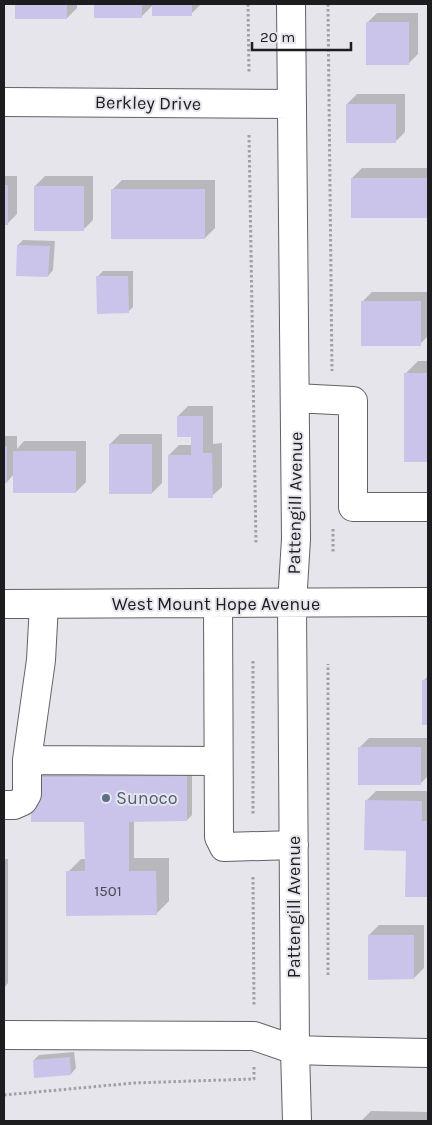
<svg xmlns="http://www.w3.org/2000/svg" width="432" height="1125" font-family="Karla,sans-serif">
<style>
.shadow{fill:#0003}
.building{fill:#cac4ea}
.lines{fill:none;stroke-linecap:round;stroke-linejoin:round}
.minor-casing{stroke:#626167;stroke-width:30}
.path{stroke:#a09fa4;stroke-width:3;stroke-dasharray:2.5 2.5;stroke-linecap:butt}
.minor{stroke:#fff;stroke-width:28}
.service-dot{fill:#5c6f8a;stroke:#e6e5ec;stroke-width:2}
.labels{text-anchor:middle;dominant-baseline:central;stroke-width:4;stroke-linejoin:round;paint-order:stroke}
.number-label{font-size:15px;fill:#484752}
.street-label{font-size:18px;fill:#1d1d1f;stroke:#e6e5ec}
.service-label{font-size:18px;fill:#4e5e75;stroke:#e6e5ec;text-anchor:start}
</style>
<rect width="100%" height="100%" fill="#e6e5ec"/>
<path class="shadow" d="M 17,4 L 77,4 L 77,8 L 67,18 L 17,18 Z
M 95,4 L 201,4 L 191,14 L 153,5 L 142,16 L 95,16 Z
M 377,13 L 418,13 L 418,54 L 408,64 L 367,23 Z
M 357,94 L 405,94 L 405,132 L 395,142 L 347,104 Z
M 362,168 L 428,168 L 428,215 L 427,216 L 352,178 Z
M 4,176 L 17,176 L 17,214 L 7,224 L 4,224 Z
M 45,176 L 93,176 L 93,220 L 83,230 L 35,186 Z
M 122,180 L 215,180 L 215,228 L 205,238 L 112,190 Z
M 23,240 L 55,241 L 53,270 L 48,276 L 18,245 Z
M 103,271 L 133,271 L 133,307 L 128,312 L 98,276 Z
M 372,292 L 428,292 L 428,336 L 420,344 L 362,302 Z
M 418,361 L 428,361 L 428,461 L 405,461 L 405,374 Z
M 188,406 L 213,406 L 213,444 L 222,443 L 222,487 L 212,496 L 169,455 L 179,445 L 192,445 L 192,436 L 178,416 Z
M 120,434 L 162,434 L 162,483 L 152,493 L 110,444 Z
M 4,436 L 17,436 L 17,449 L 24,441 L 86,441 L 86,482 L 76,492 L 14,474 L 7,482 L 4,482 Z
M 428,676 L 428,724 L 423,724 L 423,681 Z
M 369,738 L 428,738 L 428,776 L 420,784 L 359,748 Z
M 192,771 L 192,815 L 187,820 L 134,820 L 134,858 L 169,858 L 169,901 L 156,914 L 68,872 L 81,859 L 86,859 L 85,821 L 32,821 L 37,772 Z
M 376,791 L 428,791 L 428,896 L 407,896 L 407,850 L 366,801 Z
M 4,859 L 8,859 L 8,983 L 4,988 Z
M 379,925 L 424,925 L 424,968 L 414,978 L 369,935 Z
M 74,1052 L 76,1068 L 71,1074 L 34,1060 L 39,1055 Z
M 371,1111 L 428,1112 L 428,1121 L 361,1121 Z"/>
<path class="building" d="M 15,4 L 67,4 L 67,19 L 15,19 Z
M 94,4 L 142,4 L 142,18 L 94,18 Z
M 152,4 L 192,4 L 192,16 L 152,16 Z
M 366,22 L 409,22 L 409,65 L 366,65 Z
M 346,104 L 396,104 L 396,143 L 346,143 Z
M 351,178 L 427,178 L 427,218 L 351,218 Z
M 4,185 L 8,185 L 8,225 L 4,225 Z
M 34,186 L 84,186 L 84,231 L 34,231 Z
M 111,189 L 205,189 L 205,239 L 111,239 Z
M 17,245 L 50,246 L 48,277 L 16,276 Z
M 96,276 L 128,276 L 129,313 L 97,314 Z
M 361,301 L 421,301 L 421,346 L 361,346 Z
M 404,373 L 428,373 L 428,462 L 404,462 Z
M 177,416 L 203,416 L 203,453 L 212,453 L 213,498 L 168,498 L 168,455 L 191,455 L 191,437 L 177,437 Z
M 109,444 L 152,444 L 152,494 L 109,494 Z
M 4,446 L 7,446 L 7,483 L 4,483 Z
M 13,451 L 76,451 L 76,493 L 13,493 Z
M 422,680 L 428,680 L 428,725 L 422,725 Z
M 358,747 L 421,747 L 421,785 L 358,785 Z
M 187,776 L 187,821 L 129,822 L 129,871 L 156,871 L 157,915 L 66,916 L 66,871 L 85,871 L 84,822 L 31,822 L 31,777 Z
M 365,800 L 422,801 L 422,821 L 428,821 L 428,897 L 405,897 L 406,851 L 364,850 Z
M 368,935 L 414,935 L 414,979 L 368,980 Z
M 70,1057 L 71,1075 L 34,1078 L 33,1060 Z"/>
<g class="lines">
<defs>
<path id="minor" d="M 291,4 L 296,539 L 292,604 L 295,1050 L 297,1121
M 4,102 L 292,104
M 295,398 L 353,401 L 353,507 L 428,507
M 4,604 L 428,602
M 218,604 L 219,837 L 224,847 L 294,845
M 27,760 L 218,761
M 4,805 L 14,805 L 23,801 L 27,794 L 27,760 L 41,660 L 44,604
M 4,1035 L 254,1036 L 295,1050 L 328,1051 L 428,1053"/>
</defs>
<use href="#minor" class="minor-casing"/>
<path class="path" d="M 248,4 L 249,73
M 328,4 L 332,371
M 249,135 L 256,544
M 333,529 L 333,552
M 253,661 L 253,816
M 253,877 L 254,1006
M 328,975 L 328,664
M 4,1095 L 134,1083 L 254,1079 L 254,1067"/>
<use href="#minor" class="minor"/>
</g>
<circle class="service-dot" cx="106" cy="798" r="5"/>
<g class="labels">
<g class="number-label">
<text x="108" y="891">1501</text>
</g>
<g class="street-label">
<text transform="translate(148 103) rotate(1)">Berkley Drive</text>
<text transform="translate(295 503) rotate(-89)">Pattengill Avenue</text>
<text x="216" y="604">West Mount Hope Avenue</text>
<text transform="translate(294 907) rotate(-90)">Pattengill Avenue</text>
</g>
<g class="service-label">
<text x="116" y="798">Sunoco</text>
</g>
</g>
<rect width="432" height="1125" fill="none" stroke="#1d1d1f" stroke-width="10"/>
<path d="M252 42v8h99v-8" fill="none" stroke="#1d1d1f" stroke-width="2.5"/>
<text x="260" y="42" font-size="15" fill="#1d1d1f" stroke="#e6e5ec" stroke-width="4" paint-order="stroke">20 m</text>
</svg>
